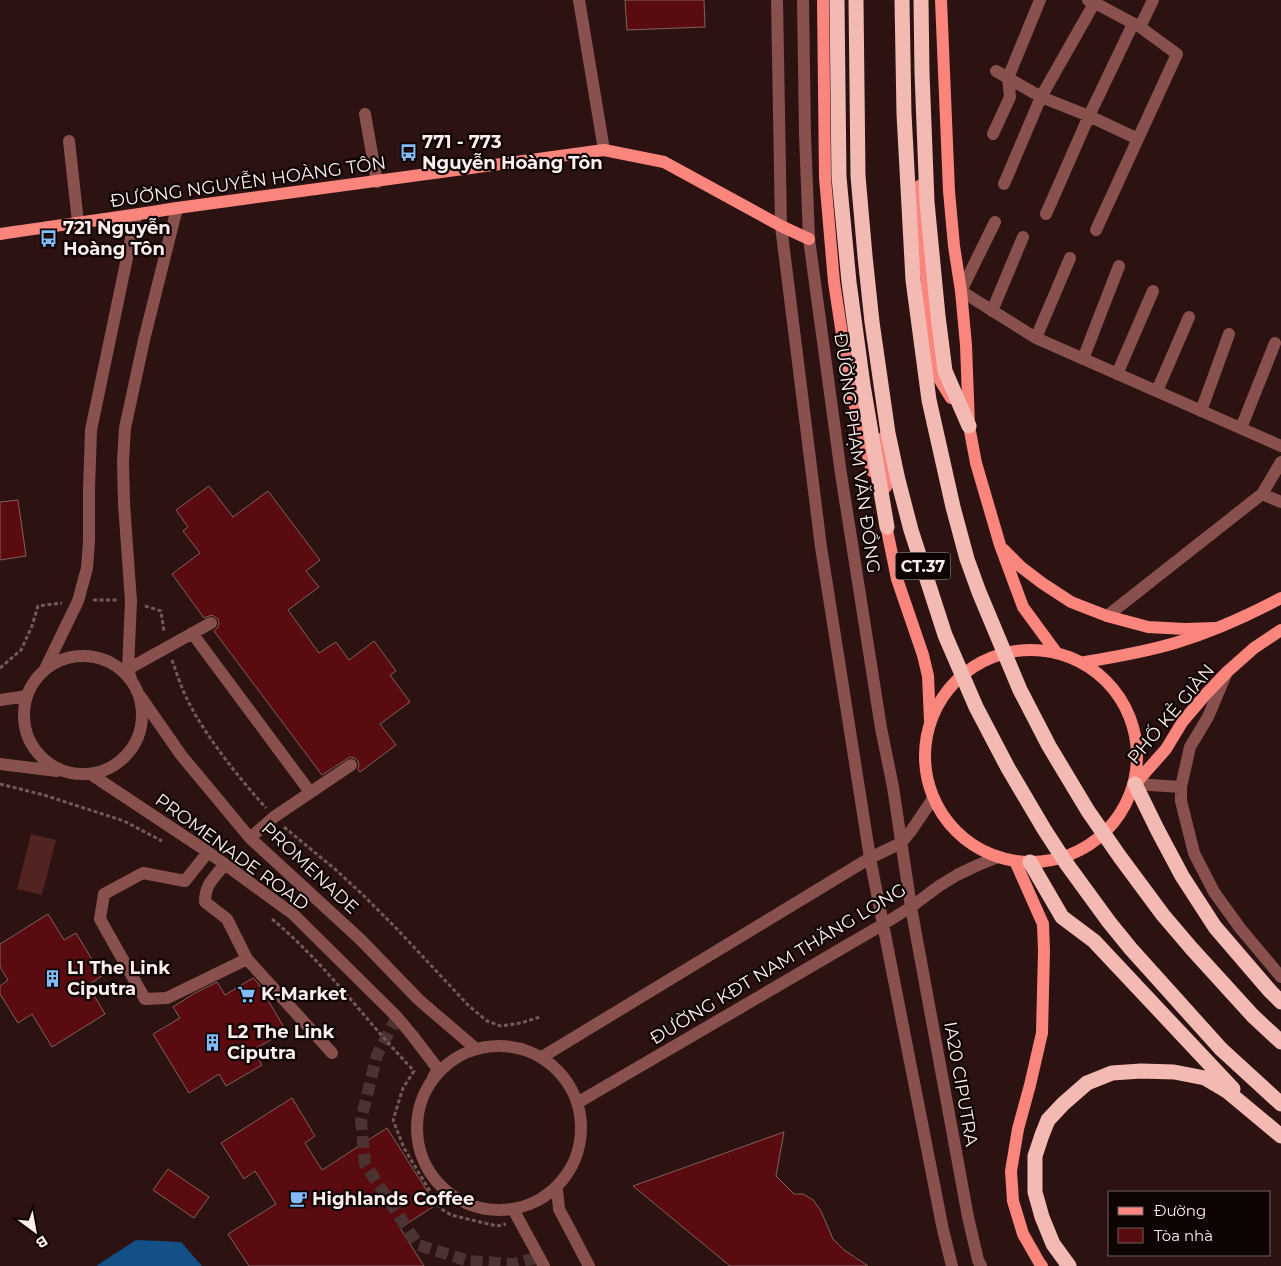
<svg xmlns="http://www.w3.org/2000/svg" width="1281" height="1266" font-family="Montserrat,sans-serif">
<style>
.green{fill:#512421}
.water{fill:#135087}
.building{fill:#590b0f;stroke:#81625f}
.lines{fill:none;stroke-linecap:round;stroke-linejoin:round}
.minor-tunnel{stroke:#4b3332;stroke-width:12;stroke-dasharray:12 6;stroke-linecap:butt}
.path{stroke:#715b59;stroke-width:3;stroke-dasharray:4 2.5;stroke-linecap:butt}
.minor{stroke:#89514d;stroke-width:12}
.major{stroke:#fa857d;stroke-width:12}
.highway{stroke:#f3b9b3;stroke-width:15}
.highway-bridge{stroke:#f3b9b3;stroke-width:15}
.labels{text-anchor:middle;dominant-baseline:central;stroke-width:4.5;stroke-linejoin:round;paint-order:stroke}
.shield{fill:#0d0403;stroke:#b5a8a6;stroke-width:1}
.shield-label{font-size:16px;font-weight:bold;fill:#fdeeec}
.poi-label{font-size:18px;font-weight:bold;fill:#fdeeec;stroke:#0d0403;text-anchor:start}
.street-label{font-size:18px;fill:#fdeeec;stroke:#0d0403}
</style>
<rect width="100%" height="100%" fill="#2c1211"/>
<path class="green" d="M 31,834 L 56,840 L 42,895 L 17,889 Z"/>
<path class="water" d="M 136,1240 L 181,1242 L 202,1266 L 96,1266 Z"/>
<path class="building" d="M 625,0 L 704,0 L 705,27 L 627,30 Z
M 209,486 L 233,517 L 268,491 L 320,560 L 306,571 L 319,587 L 288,610 L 319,653 L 336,642 L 349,660 L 374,641 L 396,671 L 390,675 L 410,702 L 380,724 L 396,745 L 360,772 L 358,770 L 359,765 L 358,761 L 355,758 L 350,757 L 322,775 L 214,631 L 218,627 L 219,623 L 218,619 L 212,615 L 204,618 L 172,574 L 200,553 L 183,531 L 188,527 L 176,510 Z
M 18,500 L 26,556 L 0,560 L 0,502 Z
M 48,914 L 64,940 L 76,933 L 102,976 L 88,985 L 105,1014 L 52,1047 L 32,1014 L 18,1023 L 0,994 L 0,986 L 8,980 L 0,967 L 0,944 Z
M 253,978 L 258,983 L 286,1031 L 253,1050 L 262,1065 L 226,1086 L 219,1074 L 189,1093 L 153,1034 L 180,1018 L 173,1007 L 195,993 L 217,982 L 225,995 Z
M 292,1098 L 315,1136 L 305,1143 L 322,1170 L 387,1128 L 436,1205 L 400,1228 L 424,1266 L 249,1266 L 228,1234 L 276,1204 L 255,1171 L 244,1179 L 221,1143 Z
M 784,1132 L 776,1176 L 794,1194 L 803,1194 L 813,1200 L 821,1211 L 833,1239 L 844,1250 L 868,1266 L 730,1266 L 633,1186 Z
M 168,1169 L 209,1197 L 194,1218 L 153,1190 Z"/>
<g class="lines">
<path class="minor-tunnel" d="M 397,1017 L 377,1055 L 361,1120 L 365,1164 L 418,1245 L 469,1261 L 513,1264 L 540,1257"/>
<path class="path" d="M 93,600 L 117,600
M 145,606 L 161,611 L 164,632
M 172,660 C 177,674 182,690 189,703 C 207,738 239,778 266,808
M 0,668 L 21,650 L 32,626 L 38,606 L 62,603
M 0,784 L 44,795 L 124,821 L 162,841
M 284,827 L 336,870 L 365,897 L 397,929 L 468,1005 L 487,1021 L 501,1026 L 521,1023 L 540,1017
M 272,919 C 326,964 366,1021 414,1071 L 403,1088 L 393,1120 L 404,1148 L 440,1208 L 451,1215 L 497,1226 L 506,1224"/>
<path class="minor" d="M 579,0 L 604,150
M 777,0 L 781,226 L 821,547 L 870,858 L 943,1230 L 952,1266
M 803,0 L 805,134 L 809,239 L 841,474 L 881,728 L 893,787 L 911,907 L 968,1217 L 978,1260 L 981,1266
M 1088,0 L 1095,3 L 1140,27 L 1177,54 L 1096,230
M 1140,27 L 1153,0
M 996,71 L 1041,97 L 1089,116 L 1138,139
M 365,114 L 377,182
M 993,134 L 1010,97 L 1008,78 L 1040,0
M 69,141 L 78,222
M 1004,184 L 1041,97 L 1096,0
M 1046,214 L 1089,116 L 1133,24
M 995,222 L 961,291 L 1036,338 L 1281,446
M 992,311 L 1023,237
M 1036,338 L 1070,258
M 1083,359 L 1119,266
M 1117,374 L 1153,291
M 1157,391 L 1189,317
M 1201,411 L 1229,334
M 1241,428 L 1275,343
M 1262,494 L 1281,502
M 1107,616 L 1262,494 L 1281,462
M 192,633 L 310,792
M24 715a59 59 0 1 1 118 0a59 59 0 1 1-118 0Z
M 128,669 L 211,623
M 44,671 L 78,601 L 87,568 L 89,541 L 89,489 L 91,430 L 136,215
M 1227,672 L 1208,717 L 1190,747 L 1181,787 L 1181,801 L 1194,853 L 1214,892 L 1240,928 L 1281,977
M 131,679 L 128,669 L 131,601 L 124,504 L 123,461 L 125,428 L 144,340 L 177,208
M 140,696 L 181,755 L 250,838 L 361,940 L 419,1000 L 475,1048
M 0,700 L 27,696
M 0,764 L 57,771
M 92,775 L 208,852 L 293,914 L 397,1017 L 412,1035 L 438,1069 L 433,1078
M 1135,784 L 1181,787
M 250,838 L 274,817 L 351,765
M 208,852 L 185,881 L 143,873 L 104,894 L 100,919 L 145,999 L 167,998 L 247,959 L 227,919 L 205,902 C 205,884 214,878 224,865
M 247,959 L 332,1053
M417 1128a82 82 0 1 1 164 0a82 82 0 1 1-164 0Z
M 542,1057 L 870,858 L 901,843 L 911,831 L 932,800
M 577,1103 L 882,925 L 911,907 L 939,886 L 957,875 L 978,865 L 998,857
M 557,1189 L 559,1209 L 589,1266
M 513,1209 L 544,1266"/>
<path class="major" d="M 823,0 L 825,178 L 834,282 L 850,387 L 872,471
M 941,0 L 949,191 L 954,246 L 961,291 L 966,345 L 969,426 L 976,463 L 1000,545 L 1023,607 L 1056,652
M 919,186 L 920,212 L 933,348 L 938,377 L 951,398
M 0,234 C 59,225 118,218 177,208 L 604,150 L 664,162 L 781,226 L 809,239
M 884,437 L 886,487
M 885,520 L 897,579 L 923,655 L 928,676 L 930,721
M 1003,549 L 1021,567 L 1042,583 L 1071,602 L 1107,616 L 1148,627 L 1185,629 L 1216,628
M925 756a106 106 0 1 1 212 0a106 106 0 1 1-212 0Z
M 1085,662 C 1115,657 1145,652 1175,643 C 1211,632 1247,616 1281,598
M 1135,784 L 1166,749 L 1183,721 L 1206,694 L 1227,672 L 1254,648 L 1281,630
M 1015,861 L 1043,924 L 1044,951 L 1042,1033 L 1030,1085 L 1018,1129 L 1011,1171 L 1013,1201 L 1023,1234 L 1039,1262 L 1042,1266"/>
<path class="highway" d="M 837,0 L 839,177 L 849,282 L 863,385 L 887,527
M 921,0 L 922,73 L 927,202 L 938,316 L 945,371 L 969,426
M 1135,784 L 1157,829 L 1182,876 L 1215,927 L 1270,991 L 1281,1002
M 1030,862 L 1062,917 L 1094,941 L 1233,1089
M 1253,1016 L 1281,1042
M 1221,1049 L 1281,1104
M 1069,1266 L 1053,1244 L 1042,1217 L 1035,1192 L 1035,1156 L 1042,1135 L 1048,1120 L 1063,1104 L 1087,1083 L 1112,1073 L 1141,1071 L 1174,1072 L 1205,1078 L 1227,1091 L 1281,1136"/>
<path class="highway-bridge" d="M 856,0 L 858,176 L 865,256 L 872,322 L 888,433 L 898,480 L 911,530 L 945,635 L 976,707 L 1008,768 L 1044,829 L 1066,863 L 1109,922 L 1131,949 L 1221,1049
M 902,0 L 904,114 L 913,280 L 929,400 L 953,507 L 967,559 L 979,592 L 1020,690 L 1049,746 L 1088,811 L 1120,857 L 1163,915 L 1192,949 L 1253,1016"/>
</g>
<defs>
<symbol id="bus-bare" viewBox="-9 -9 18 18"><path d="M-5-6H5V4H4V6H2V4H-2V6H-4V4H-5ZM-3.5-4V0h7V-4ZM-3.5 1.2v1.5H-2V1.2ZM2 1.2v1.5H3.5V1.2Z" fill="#82bcfa" stroke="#0d0403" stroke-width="2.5" paint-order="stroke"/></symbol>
<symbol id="building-bare" viewBox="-9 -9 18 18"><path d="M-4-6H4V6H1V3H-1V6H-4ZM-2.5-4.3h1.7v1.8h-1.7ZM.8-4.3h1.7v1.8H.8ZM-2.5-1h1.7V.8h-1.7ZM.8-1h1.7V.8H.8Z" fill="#82bcfa" stroke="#0d0403" stroke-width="2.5" paint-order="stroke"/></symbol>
<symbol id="supermarket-bare" viewBox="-9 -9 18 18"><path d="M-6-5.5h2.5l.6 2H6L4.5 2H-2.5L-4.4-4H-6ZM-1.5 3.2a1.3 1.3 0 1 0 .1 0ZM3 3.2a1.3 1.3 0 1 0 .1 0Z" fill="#82bcfa" stroke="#0d0403" stroke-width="2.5" paint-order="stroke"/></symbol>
<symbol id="cafe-bare" viewBox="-9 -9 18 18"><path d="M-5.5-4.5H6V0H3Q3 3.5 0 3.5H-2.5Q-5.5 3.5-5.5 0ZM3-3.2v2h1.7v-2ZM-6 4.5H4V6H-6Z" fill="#82bcfa" stroke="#0d0403" stroke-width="2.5" paint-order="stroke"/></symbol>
</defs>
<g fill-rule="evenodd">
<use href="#bus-bare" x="396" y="140" width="25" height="25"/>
<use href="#bus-bare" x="36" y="226" width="25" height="25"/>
<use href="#building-bare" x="40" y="966" width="25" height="25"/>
<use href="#supermarket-bare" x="234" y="982" width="25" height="25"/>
<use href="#building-bare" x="200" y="1030" width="25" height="25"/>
<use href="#cafe-bare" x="286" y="1186" width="25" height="25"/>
</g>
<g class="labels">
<rect class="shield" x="895.5" y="552.5" width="55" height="27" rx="4"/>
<g class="shield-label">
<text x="923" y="566">CT.37</text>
</g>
<g class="poi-label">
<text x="422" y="142">771 - 773<tspan x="422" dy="21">Nguyễn Hoàng Tôn</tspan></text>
<text x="63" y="228">721 Nguyễn<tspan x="63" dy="21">Hoàng Tôn</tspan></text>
<text x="67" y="968">L1 The Link<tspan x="67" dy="21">Ciputra</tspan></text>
<text x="261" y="994">K-Market</text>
<text x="227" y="1032">L2 The Link<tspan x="227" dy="21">Ciputra</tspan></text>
<text x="312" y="1199">Highlands Coffee</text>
</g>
<g class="street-label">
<text transform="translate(248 182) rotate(-8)">ĐƯỜNG NGUYỄN HOÀNG TÔN</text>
<text transform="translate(857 453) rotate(82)">ĐƯỜNG PHẠM VĂN ĐỒNG</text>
<text transform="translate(1171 714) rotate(-50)">PHỐ KẺ GIÀN</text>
<text transform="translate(232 852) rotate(36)">PROMENADE ROAD</text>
<text transform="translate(310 868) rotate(43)">PROMENADE</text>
<text transform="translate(778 964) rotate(-31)">ĐƯỜNG KĐT NAM THĂNG LONG</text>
<text transform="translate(961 1084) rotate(80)">IA20 CIPUTRA</text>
</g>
</g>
<rect x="1108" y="1191" width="162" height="65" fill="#0d0403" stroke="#6d6260"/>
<rect x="1118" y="1207" width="25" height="8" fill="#fa857d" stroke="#6d6260"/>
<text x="1154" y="1216" font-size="15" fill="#fdeeec">Đường</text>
<rect x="1118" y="1228" width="25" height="15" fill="#590b0f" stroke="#6d6260"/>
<text x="1154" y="1241" font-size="15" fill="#fdeeec">Tòa nhà</text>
<g transform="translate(35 1231) rotate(148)" stroke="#0d0403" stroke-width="4" paint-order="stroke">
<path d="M0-4L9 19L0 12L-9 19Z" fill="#fdeeec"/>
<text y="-8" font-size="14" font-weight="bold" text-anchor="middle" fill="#fdeeec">B</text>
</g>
</svg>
